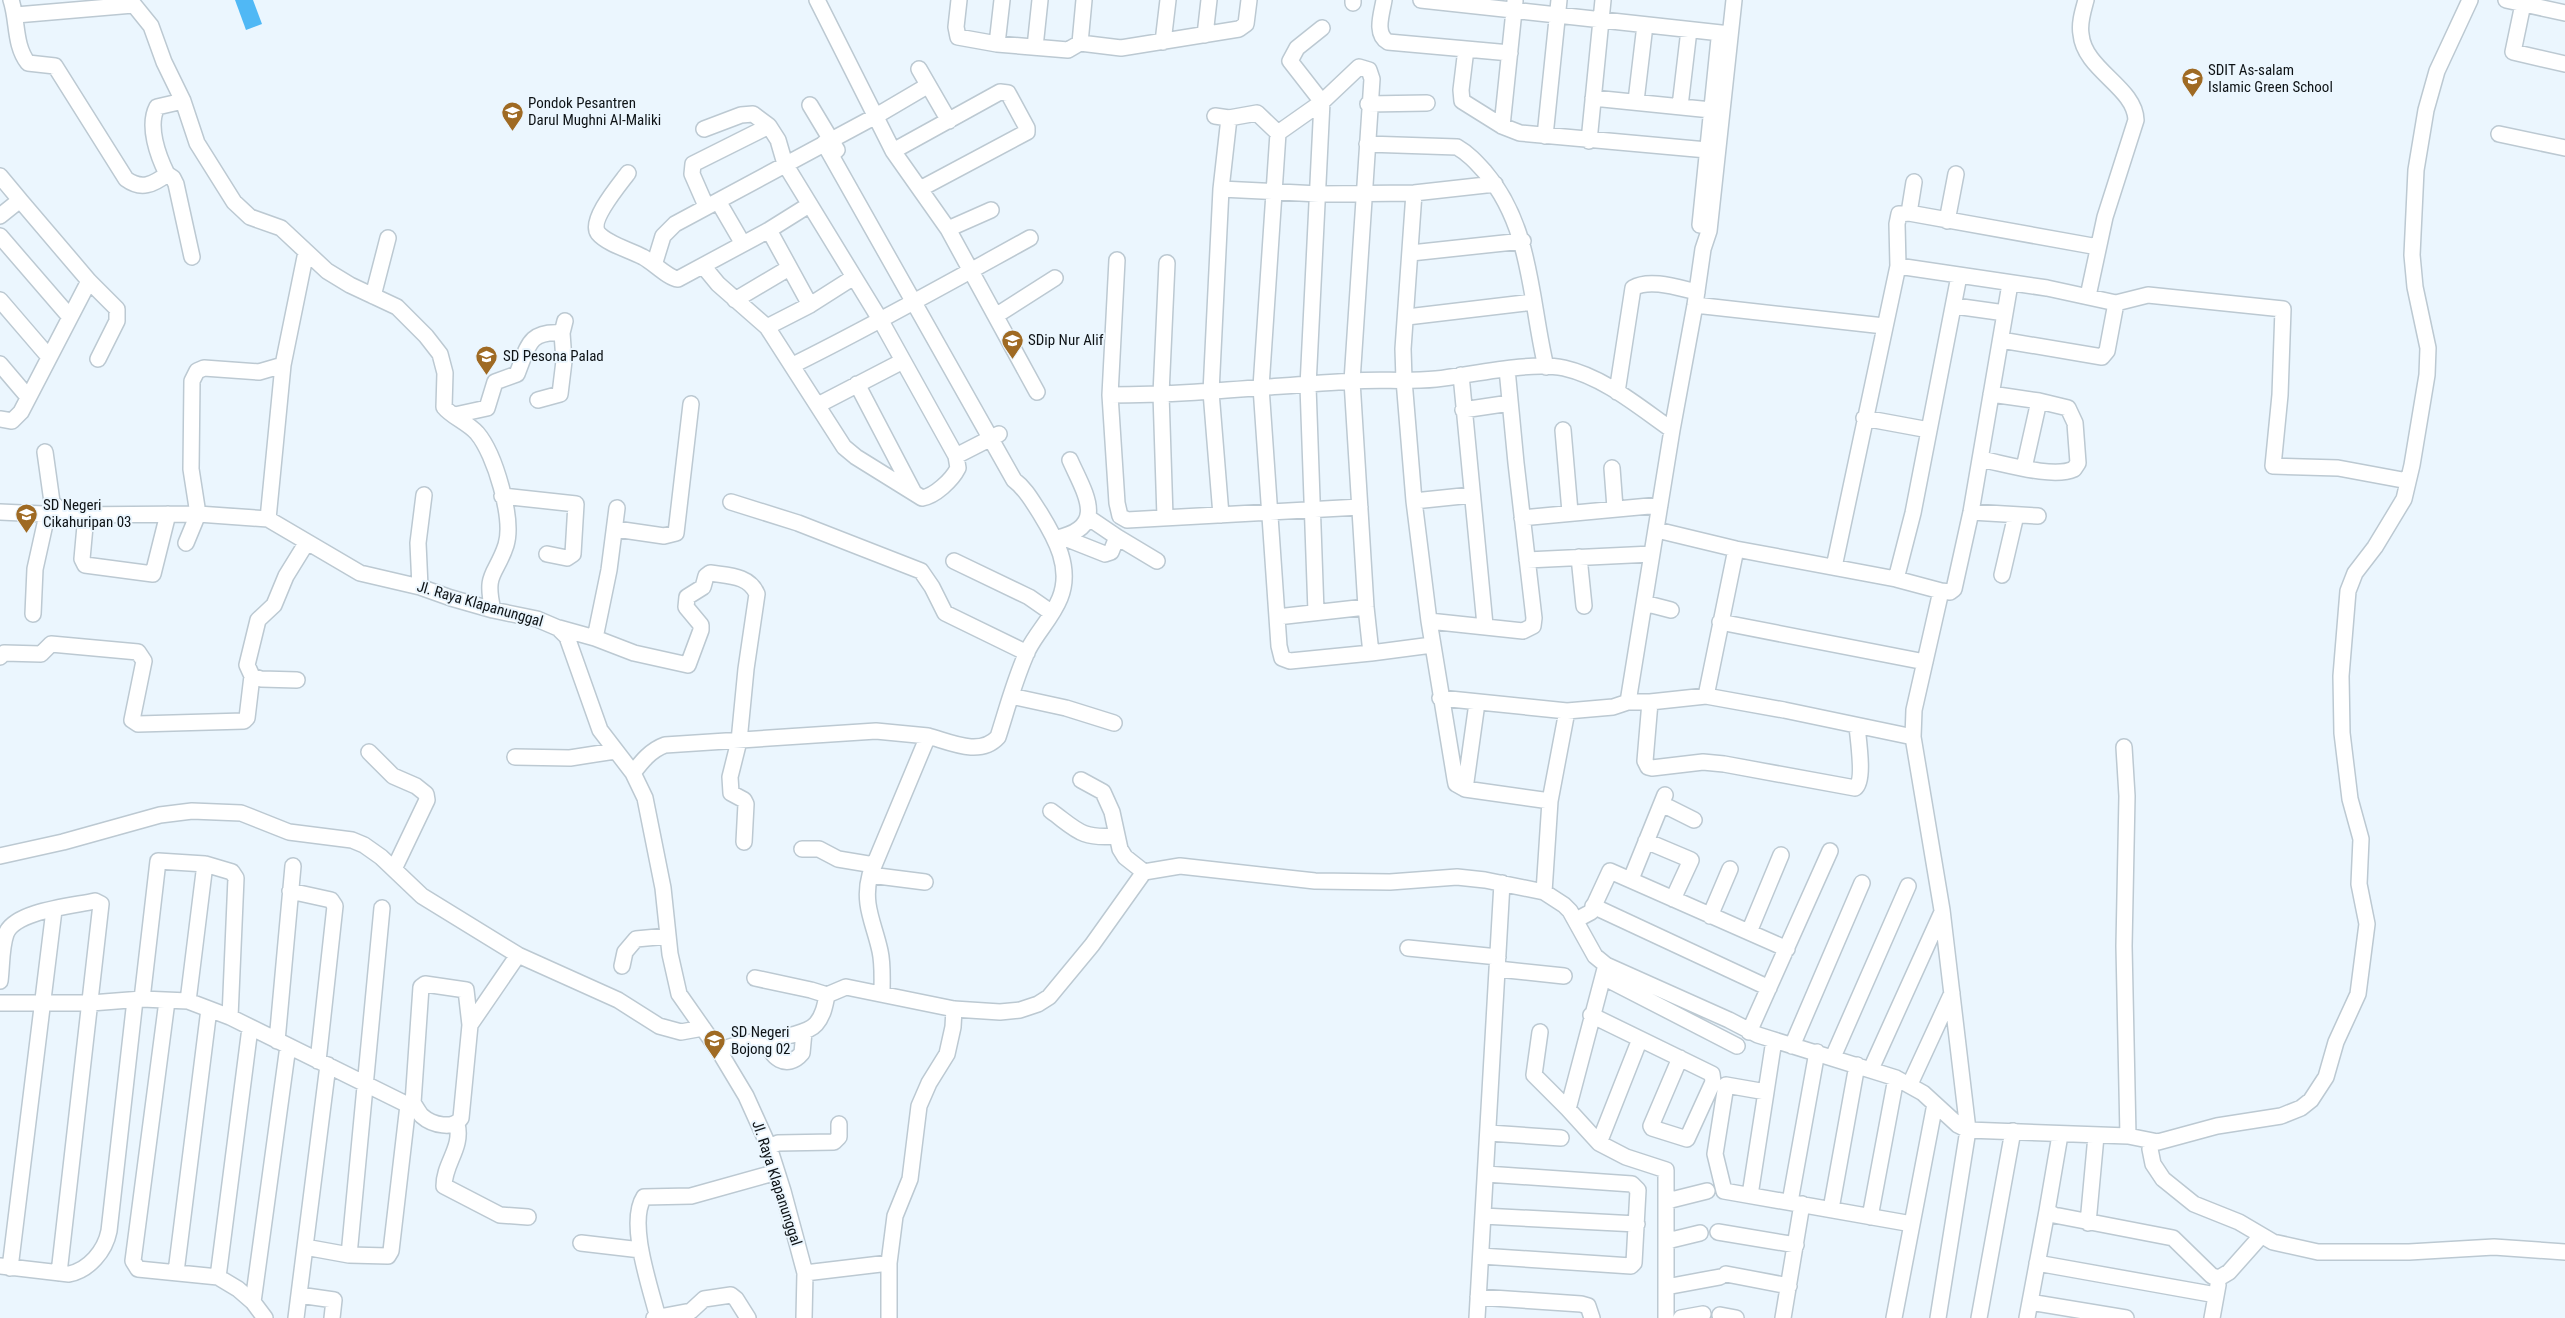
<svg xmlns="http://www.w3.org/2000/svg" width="2565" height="1318" font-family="'Roboto Condensed',sans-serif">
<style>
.water{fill:#50b8f5}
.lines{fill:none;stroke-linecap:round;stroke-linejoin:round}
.minor-casing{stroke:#bcc9d2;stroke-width:18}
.minor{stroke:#fff;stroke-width:15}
.labels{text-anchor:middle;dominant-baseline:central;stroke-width:4;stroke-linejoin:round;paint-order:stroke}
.poi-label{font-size:15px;fill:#0e1316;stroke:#ebf6fe;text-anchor:start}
.street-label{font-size:15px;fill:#0e1316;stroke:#ebf6fe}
</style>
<rect width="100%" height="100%" fill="#ebf6fe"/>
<path class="water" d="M 235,0 L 253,0 L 262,24 L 246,30 Z"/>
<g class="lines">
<defs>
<path id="minor" d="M 11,0 C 18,21 14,45 28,63 L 55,66 L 126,179 C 141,190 153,185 167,174 C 158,156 147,126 157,107 L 183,101
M 130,0 L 151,26 L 164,62 L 183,101 L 197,143 L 234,202 L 250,217 L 281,228 L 327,271 L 350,285 L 397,307 L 426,336 L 440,354 L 445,373 L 444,407 C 452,417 467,422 477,433 C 495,454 514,519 506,545 C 496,576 484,572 493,610
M 817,0 L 893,151 L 948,229 L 1037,392
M 959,0 L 956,27 L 958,37 L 997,44 L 1068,50 L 1080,43 L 1121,48 L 1239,29 L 1246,24 L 1249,0
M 1384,0 C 1382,13 1374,34 1388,42 L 1466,49 L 1461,90 L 1462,101 L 1502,126 L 1520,133 L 1707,150
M 1421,0 L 1730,34
M 2086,0 C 2083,11 2079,23 2081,34 C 2084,70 2135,87 2136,120 L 2105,217 L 2088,296
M 2506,0 L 2565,13
M 1353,3 L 1353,0
M 2523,4 L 2513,52 L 2565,64
M 16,15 L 133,5
M 1205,35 L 1209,0
M 1163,42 L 1168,0
M 1080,43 L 1084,0
M 997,44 L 1002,0
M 1035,47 L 1040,0
M 1466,49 L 1510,53
M 919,69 L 949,121
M 1593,98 L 1721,111
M 1636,101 L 1645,25
M 1368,104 L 1427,103
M 810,105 L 837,150
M 1680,106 L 1689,30
M 1215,116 L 1229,118 L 1257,113 L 1278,133 L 1261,387 L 1279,646 L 1282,658 L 1290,661 L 1371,653 L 1366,607 L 1352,381 L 1372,79 L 1369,70 L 1359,67 L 1322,102 L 1278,133
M 1502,126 L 1515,1
M 704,129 L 741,115 L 753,114 L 769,126
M 2499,134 L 2565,148
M 1545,136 L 1559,0
M 1589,141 L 1603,0
M 824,143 L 1014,480 C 1026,489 1032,501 1040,513 C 1056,539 1072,568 1060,598 C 1052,618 1037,632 1028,650 C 1015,678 1007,709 998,737 C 980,757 950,742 928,736 L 870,875 C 862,904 874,923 880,951 C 883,964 882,979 882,993
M 1367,144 L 1457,147 C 1469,154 1476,162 1485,172 C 1532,227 1530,300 1546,367
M 893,151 L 1000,92 L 1008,93 L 1027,128 L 1027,132 L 920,189
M 628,173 C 620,184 589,220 598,233 C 607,244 630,250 643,257 C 653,262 668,278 678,279 L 769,230 L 809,205
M 167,174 L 173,178 L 176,184 L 192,257
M 0,176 L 20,200 L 0,216
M 1221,189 L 1319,194 L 1414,193 L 1495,184
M 1414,193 L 1403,349 L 1404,380 L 1414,501 L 1429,621 L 1455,779 L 1456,784 L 1465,789 L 1550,801
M 20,200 L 89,281 L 117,309 L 117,321 L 98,359
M 718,201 L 743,244
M 1909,213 L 1914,182
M 1947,221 L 1956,174
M 1700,225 L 1719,39
M 948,229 L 991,210
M 769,230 L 810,305
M 0,236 L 70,317
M 1411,253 L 1523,241
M 1117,260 L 1110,395 L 1117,503 L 1120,516 L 1127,520 L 1360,507
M 655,262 L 663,236 L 675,224 L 876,116 L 927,86
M 1898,266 L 2047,288 L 2116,303 L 2148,295 L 2283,309 L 2280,395 L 2273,466 L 2338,468 L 2408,481
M 704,267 L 718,284 L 767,327 L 844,447 L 856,457 L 922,498 C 935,496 952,480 958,468 L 956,456 L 881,321 L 785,164 L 778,140 L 769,126 L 693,164 L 692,174 L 706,206
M 373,296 L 388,238
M 0,300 L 49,357
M 735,300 L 789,268
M 1695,305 L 1884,326
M 1955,306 L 2005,313
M 997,315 L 1055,278
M 1407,317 L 1533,302
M 767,327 L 810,305 L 854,277
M 2001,340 L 2102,357 L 2107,351 L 2116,303
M 0,364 L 28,397
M 793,365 C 874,325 952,281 1030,238
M 1461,375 L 1485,625
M 857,384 L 913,491
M 1617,392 L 1633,288 C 1650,278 1679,288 1697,292
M 1110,395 C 1191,395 1272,386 1352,381 C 1380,379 1408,382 1436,379 C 1472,375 1529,361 1564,368 C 1604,377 1639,407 1672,430
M 538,400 L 560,394 L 564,361 L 562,333
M 818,405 L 901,362
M 1463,410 L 1510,403
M 455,415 L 487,408 L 495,382 L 517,374 C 528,347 528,330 562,333 L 565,321
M 1864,418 L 1929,430
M 0,419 L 12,421 L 21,412 L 89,281
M 1563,430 L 1570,512
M 45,452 L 52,502 L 65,515
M 956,456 L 999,434
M 1980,459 C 2003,463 2053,479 2074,469 L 2078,463 L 2075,423 L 2068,408 L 2039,401 L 1991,394
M 1612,468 L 1615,508
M 2024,468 L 2039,401
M 502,496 L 576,504 L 573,554 L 567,558 L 547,554
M 1414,501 L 1472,495
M 731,502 L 798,523 L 921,571 L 932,587 L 945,613 L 1027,653
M 0,512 L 65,515 L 198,514 L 268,519 L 360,573 L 420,587 L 451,598 L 493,610 L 537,619 L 558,628 L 567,637 L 600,730 L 633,773 L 645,798 L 663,888 L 670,954 L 679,994 L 719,1051 L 746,1096 L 769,1147 L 783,1191 L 805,1273 L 804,1318
M 1971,512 L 2038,516
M 86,515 L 82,559 L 85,565 L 153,574 L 168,514
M 1221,515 L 1211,392 L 1221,189 L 1229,118
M 1165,517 L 1161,394 L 1167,263
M 1089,518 L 1117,537
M 1522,518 L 1660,505
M 268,519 L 283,365
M 616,529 L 664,536 L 676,533 L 691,404
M 1657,530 L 1736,549 L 1896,579 L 1941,591 L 1950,592 L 1954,589 L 1971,512 L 2010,284
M 1062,537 L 1105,554 L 1111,552 L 1117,537 L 1157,561
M 1057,538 C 1109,527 1084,492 1070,460
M 186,543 L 198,514 L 191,469 L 192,381 L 197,371 L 204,368 L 259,372 L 283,365 L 306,252
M 1579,557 L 1584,606
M 1527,560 L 1652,554
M 954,561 L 1029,597 L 1052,613
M 1834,567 L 1898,266 L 1897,224 L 1899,214 L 1909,213 L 2098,247
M 2002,575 L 2016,515
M 1896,579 L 1913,513 L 1959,276
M 420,587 L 418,543 L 424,495
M 1644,603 L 1671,610
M 1316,612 L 1308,386 L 1322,102 L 1290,61 L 1297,48 L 1322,28
M 33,614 L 35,569 L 47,515
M 1277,617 L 1366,607
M 1429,621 L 1523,631 L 1533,626 L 1534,618 L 1516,463 L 1507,369
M 1720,622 L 1925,662
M 559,628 L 595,638 L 634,653 L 688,665 L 701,630 L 701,625 L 686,607 L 687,597 L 703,587 L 706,576 L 710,573 C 728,576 749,575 757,594 L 746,669 L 739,741 L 730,777 L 731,793 L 744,800 L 746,804 L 744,842
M 595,638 L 609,570 L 617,508
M 1371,653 L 1432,645
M 0,657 L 4,653 L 41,654 L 51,644 L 138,652 L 144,661 L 132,720 L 138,724 L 244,721 L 247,718 L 252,676
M 297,680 L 261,679 L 252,676 L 247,665 L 258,620 L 274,605 L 286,576 L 307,542
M 1011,696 L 1066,708 L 1114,723
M 1706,696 L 1736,549
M 1440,698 L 1567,711 L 1613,707 L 1628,702 L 1650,702 L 1706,696 L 1784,710 L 1913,737
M 1628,702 L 1672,430 L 1695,305 L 1703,249 L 1709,231 L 1734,0
M 1650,702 L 1645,761 L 1648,767 L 1652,768 L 1703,762 L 1724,764 L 1855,788 C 1865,781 1858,739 1857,726
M 2124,747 L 2127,796 L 2124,946 L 2128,1136
M 369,752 L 393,776 L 416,786 L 426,794 L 427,800 L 394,869
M 515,757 L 570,758 L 615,751
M 633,773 C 642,761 651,750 665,745 L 876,731 L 928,736
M 1081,780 L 1103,792 L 1112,812 L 1120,849 L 1125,857 L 1144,872
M 1465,789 L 1477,703
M 1662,804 L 1694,820
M 1051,811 C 1077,830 1081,839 1116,836
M 1646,841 L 1691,860 L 1673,899
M 802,849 L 819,849 L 838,859 L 874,865
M 0,856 L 63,842 L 160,815 L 192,811 L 241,813 L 289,832 L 352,840 L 364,845 L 381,857 L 422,896 L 518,955 L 618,1000 L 659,1026 L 681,1032 L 703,1028
M 205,864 L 232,872 L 236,878 L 230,1017
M 870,875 L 925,882
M 1631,879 L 1665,795
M 290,891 L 331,900 L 335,906 L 318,1061
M 1544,892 L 1550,801 L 1567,711
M 1593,906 L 1769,988
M 1710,916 L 1730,869
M 1576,920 L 1591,912 L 1610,871 L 1787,949
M 1749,932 L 1781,855
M 1408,948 L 1498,957
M 1606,965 L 1568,1109 L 1599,1143 L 1626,1157 L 1666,1170 L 1666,1318
M 622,966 L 625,952 L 636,939 L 668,936
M 1498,969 L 1564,976
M 1603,977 L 1737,1046
M 755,978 L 811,990 L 827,995
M 0,981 C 2,966 1,948 6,934 C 14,911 72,906 95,901 L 101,904 L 59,1273
M 142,999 L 158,861 L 205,864 L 188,1001
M 167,1001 L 133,1261 L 138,1269 L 218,1277 L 238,1289 L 253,1302 L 288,1046
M 0,1003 L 91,1003 L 142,999 L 188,1001 L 230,1017 L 408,1105 L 413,1103 L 421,987 L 425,984 L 466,990 L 470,1025 L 461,1118 C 454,1130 432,1125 422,1116 C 419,1113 416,1107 413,1103
M 1591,1015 L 1712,1074 L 1713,1082 L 1687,1139 L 1652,1128 L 1651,1126 L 1680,1058
M 470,1025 L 518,955
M 1540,1032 L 1534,1075 L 1568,1109
M 1749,1032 L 1830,851
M 767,1039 C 769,1057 787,1071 802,1053 L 804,1032
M 1774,1040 L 1766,1092 L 1726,1085 L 1715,1154 L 1724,1191 L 1912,1224
M 277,1041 L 293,866
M 1792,1046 L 1862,883
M 719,1051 C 742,1039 802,1040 816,1024 C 823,1016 825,1006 827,995 L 846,987 L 954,1009 L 1000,1012 L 1020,1010 L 1038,1004 L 1049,997 L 1092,945 L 1144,872 L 1180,866 L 1315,881 L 1390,882 L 1457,877 L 1485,880 L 1544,892 L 1564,905 L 1570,911 L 1595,956 L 1606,965 L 1729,1020 L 1758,1035 L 1896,1078 L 1923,1093 L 1958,1125 L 1968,1130 L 2128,1136 L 2158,1142 L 2217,1126 L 2281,1116 L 2301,1108 L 2311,1100 L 2326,1077 L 2336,1042 L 2358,994 L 2367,924 L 2359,884 L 2361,839 L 2350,799 L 2342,733 L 2341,676 L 2348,591 L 2355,573 L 2375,547 L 2404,499 L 2412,465 L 2427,375 L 2428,348 L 2415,287 L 2412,255 L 2416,170 L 2426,110 L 2437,71 L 2470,0
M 1833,1057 L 1908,886
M 1871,1069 L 1942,912
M 1910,1084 L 1952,993
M 457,1124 C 463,1148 444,1163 444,1186 L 500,1215 L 528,1217
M 1489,1133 L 1561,1138
M 2060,1135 L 2048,1205 L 2047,1211 L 2054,1215 L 2173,1238 L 2212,1276 L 2219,1278 L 2229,1272 L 2261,1236
M 2153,1141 L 2150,1149 L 2153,1164 L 2163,1179 L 2194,1204 L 2239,1222 L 2273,1242 L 2318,1252 L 2409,1252 L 2494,1247 L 2565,1252
M 1599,1143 L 1640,1039
M 769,1147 L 778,1143 L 834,1142 L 839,1137 L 839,1124
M 1750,1195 L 1766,1092
M 1667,1201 L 1707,1191
M 1790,1202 L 1817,1052
M 1831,1209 L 1857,1065
M 1483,1216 L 1637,1224
M 1870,1217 L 1896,1078
M 2088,1223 L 2096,1136
M 1718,1232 L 1796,1245
M 1667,1241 L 1700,1233
M 581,1243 L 641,1250
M 305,1247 L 349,1255 L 382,908
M 349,1255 L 388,1256 L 391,1251 L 408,1105
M 1481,1256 L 1631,1266 L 1634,1263 L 1638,1190 L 1632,1184 L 1486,1174
M 2037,1263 L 2216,1295
M 0,1266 L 69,1274 C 89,1270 105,1251 109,1231 L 135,1000
M 10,1268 L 54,910
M 176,1272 L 209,1009
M 805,1273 L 889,1263
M 1726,1274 L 1789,1286
M 218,1277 L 250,1028
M 1666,1287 L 1720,1277
M 299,1295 L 334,1300 L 332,1318
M 1478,1297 L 1581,1304 L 1588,1306 L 1592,1318
M 253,1302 L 265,1318
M 2030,1302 L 2126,1318
M 1720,1315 L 1736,1318
M 296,1318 L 328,1065
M 654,1318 L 691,1311 L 704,1299 L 731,1295 L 736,1299 L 748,1318
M 658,1318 C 651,1289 627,1223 644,1197 L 691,1196 L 777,1172
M 889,1318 L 889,1263 L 895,1216 L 910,1179 L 919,1106 L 929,1083 L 947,1054 L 953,1027 L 954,1009
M 1477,1318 L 1502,883
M 1681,1318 L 1703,1314
M 1783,1318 L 1802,1204
M 1894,1318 L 1935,1104
M 1938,1318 L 1968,1130 L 1942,910 L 1913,737 L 1914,710 L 1941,591
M 1979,1318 L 2013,1131
M 2027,1318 L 2047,1211
M 2212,1318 L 2218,1285"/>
</defs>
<use href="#minor" class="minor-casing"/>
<use href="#minor" class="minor"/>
</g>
<defs>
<symbol id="school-pin" viewBox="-11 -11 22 30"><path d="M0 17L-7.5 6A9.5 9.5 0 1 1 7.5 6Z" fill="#9f6a23" stroke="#ebf6fe"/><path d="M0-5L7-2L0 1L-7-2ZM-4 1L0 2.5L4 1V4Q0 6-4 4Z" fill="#fff"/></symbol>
</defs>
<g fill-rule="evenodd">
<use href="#school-pin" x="2180" y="66" width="25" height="34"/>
<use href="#school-pin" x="500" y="100" width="25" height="34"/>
<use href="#school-pin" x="1000" y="328" width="25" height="34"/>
<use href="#school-pin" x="474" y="344" width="25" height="34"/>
<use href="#school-pin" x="14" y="502" width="25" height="34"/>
<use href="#school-pin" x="702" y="1028" width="25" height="34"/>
</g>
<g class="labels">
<g class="poi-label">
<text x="2208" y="70">SDIT As-salam<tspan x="2208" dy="17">Islamic Green School</tspan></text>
<text x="528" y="103">Pondok Pesantren<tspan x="528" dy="17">Darul Mughni Al-Maliki</tspan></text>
<text x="1028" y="340">SDip Nur Alif</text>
<text x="503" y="356">SD Pesona Palad</text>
<text x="43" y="505">SD Negeri<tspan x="43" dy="17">Cikahuripan 03</tspan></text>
<text x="731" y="1032">SD Negeri<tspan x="731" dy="17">Bojong 02</tspan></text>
</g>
<g class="street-label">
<text transform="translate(480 604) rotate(16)">Jl. Raya Klapanunggal</text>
<text transform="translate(777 1183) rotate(72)">Jl. Raya Klapanunggal</text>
</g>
</g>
</svg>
